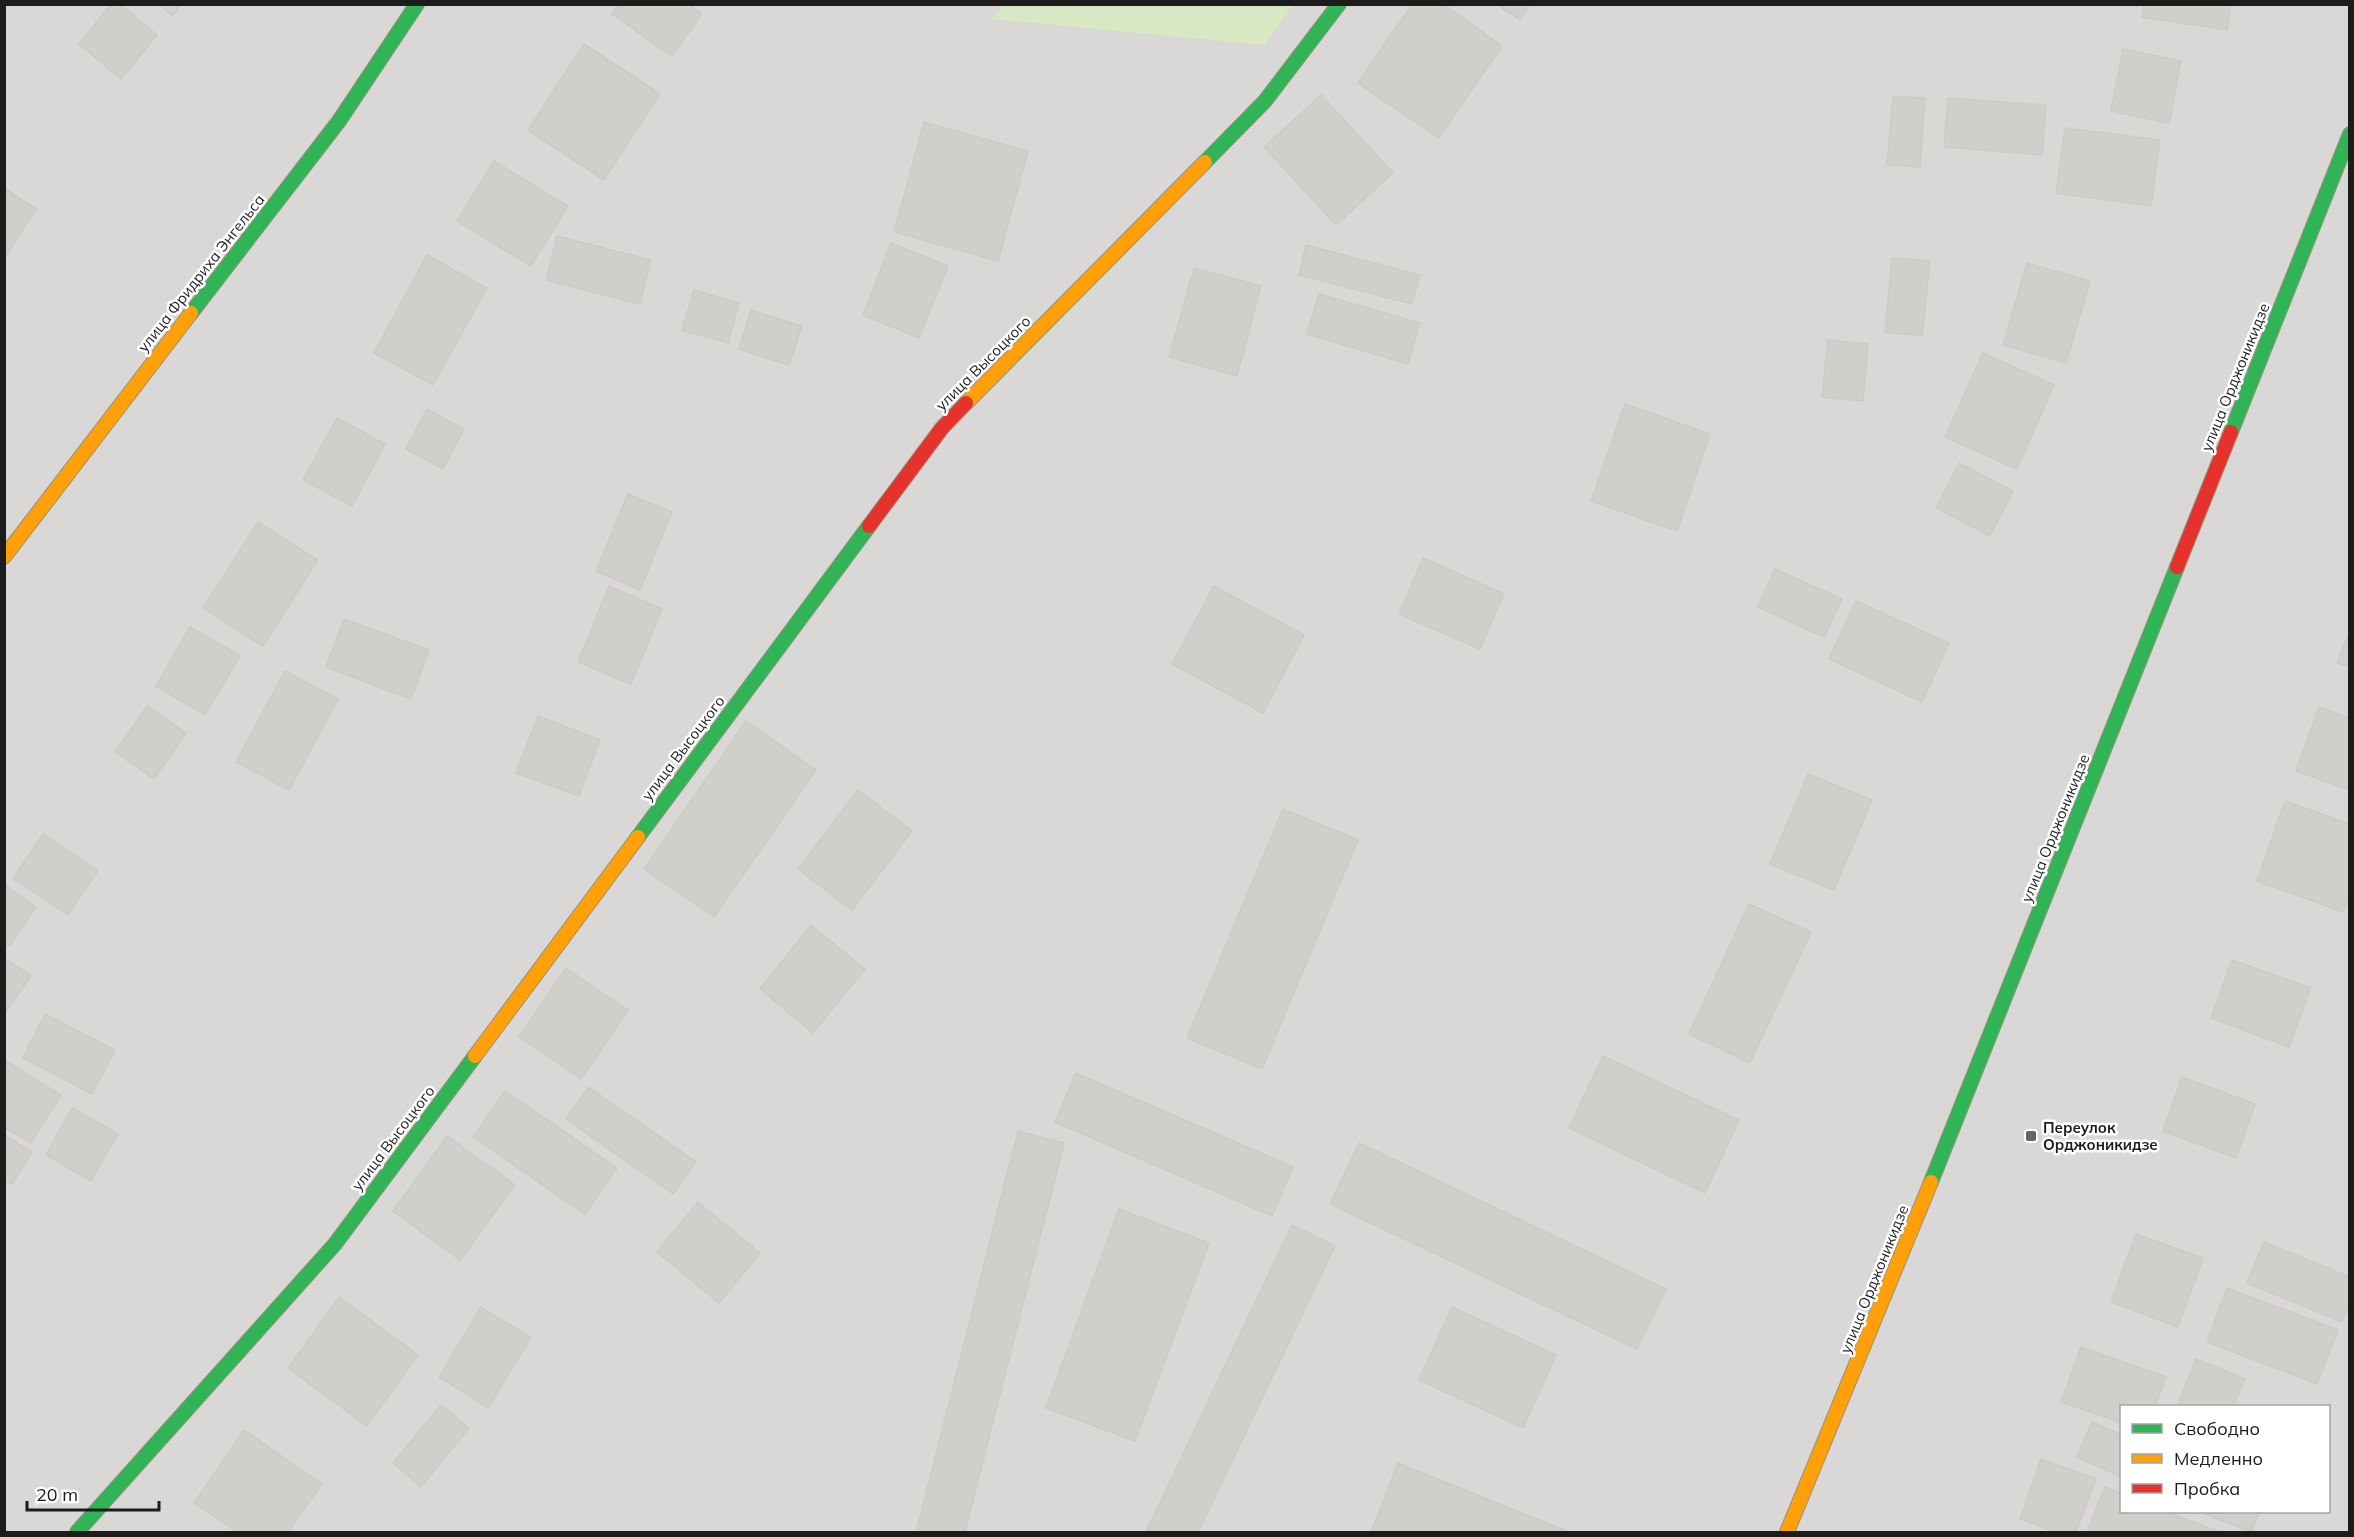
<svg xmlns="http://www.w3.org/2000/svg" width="2354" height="1537" font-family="Mulish,sans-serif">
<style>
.residential{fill:#dad8d6;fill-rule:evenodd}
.grass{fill:#d7e8c3}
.building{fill:#d1cfcc;stroke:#cecac6;stroke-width:1.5}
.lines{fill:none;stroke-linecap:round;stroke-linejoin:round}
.fast-casing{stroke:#92947d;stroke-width:16}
.slow-casing{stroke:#92947d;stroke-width:16}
.jam-casing{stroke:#92947d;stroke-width:16}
.fast{stroke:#30b455;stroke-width:14}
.slow{stroke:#ff9f0a;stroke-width:14}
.jam{stroke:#e5322d;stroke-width:14}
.poi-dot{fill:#646462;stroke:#fff;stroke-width:2}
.labels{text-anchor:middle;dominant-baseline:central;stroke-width:5;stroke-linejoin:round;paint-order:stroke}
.street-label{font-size:15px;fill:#1c1c1c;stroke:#fff}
.poi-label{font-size:15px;font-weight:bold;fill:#1c1c1c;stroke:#fff;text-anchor:start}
</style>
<rect width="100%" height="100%" fill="#ebe9e5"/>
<path class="residential" d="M 5,5 L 2349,5 L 2349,1532 L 5,1532 ZM 2122,1406 L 2328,1406 L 2328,1512 L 2122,1512 Z"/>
<path class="grass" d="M 1003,5 L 1003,4 L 1293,5 L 1265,45 L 992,19 Z"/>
<path class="building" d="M 111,4 L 120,4 L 157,35 L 121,79 L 79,44 Z
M 159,4 L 182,4 L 172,16 Z
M 619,4 L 688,4 L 702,14 L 672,56 L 612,14 Z
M 1412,4 L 1443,4 L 1502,46 L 1439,138 L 1358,83 Z
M 1496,4 L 1530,4 L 1520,20 Z
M 2144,4 L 2231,4 L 2227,30 L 2142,17 Z
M 584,44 L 660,94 L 604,180 L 528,130 Z
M 2123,49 L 2181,61 L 2169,123 L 2111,111 Z
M 1321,95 L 1393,173 L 1336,225 L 1264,147 Z
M 1893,96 L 1925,98 L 1920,167 L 1887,165 Z
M 1948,98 L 2046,105 L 2042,155 L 1944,147 Z
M 924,122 L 1028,151 L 998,261 L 894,232 Z
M 2065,128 L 2160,140 L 2151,206 L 2056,193 Z
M 494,161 L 568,206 L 531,266 L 457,221 Z
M 4,188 L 36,209 L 4,259 Z
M 557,236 L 651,260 L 640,304 L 546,280 Z
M 891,243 L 948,266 L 919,338 L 863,315 Z
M 1306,245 L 1420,275 L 1412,304 L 1299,275 Z
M 427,255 L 487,288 L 433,385 L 374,353 Z
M 1892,258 L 1930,261 L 1922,336 L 1885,332 Z
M 2027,263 L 2090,281 L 2066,363 L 2003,345 Z
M 1194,268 L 1261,286 L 1237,376 L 1169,357 Z
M 694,290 L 739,303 L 728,343 L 682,330 Z
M 1319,294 L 1420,323 L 1408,364 L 1307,334 Z
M 751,310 L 802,326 L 789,365 L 739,349 Z
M 1828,340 L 1868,344 L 1863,401 L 1822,397 Z
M 1983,353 L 2054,385 L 2017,469 L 1945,437 Z
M 1625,404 L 1710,434 L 1677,531 L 1591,501 Z
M 427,409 L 464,429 L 443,469 L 406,449 Z
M 337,418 L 385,444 L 352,506 L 303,480 Z
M 1959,463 L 2013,491 L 1990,536 L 1936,508 Z
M 628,494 L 672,512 L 640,590 L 596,571 Z
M 258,522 L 318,560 L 263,646 L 203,608 Z
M 1423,558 L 1504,594 L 1480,649 L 1399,614 Z
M 1775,569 L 1842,599 L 1824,637 L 1758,607 Z
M 609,586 L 662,609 L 631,684 L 578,662 Z
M 1214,586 L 1304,635 L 1263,713 L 1172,664 Z
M 1856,601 L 1949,643 L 1922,702 L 1829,659 Z
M 344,619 L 429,650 L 411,699 L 326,667 Z
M 190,627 L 240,656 L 205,715 L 156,686 Z
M 2350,630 L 2350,667 L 2337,663 Z
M 285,671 L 338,699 L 289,790 L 236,762 Z
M 147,706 L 186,733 L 154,779 L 115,752 Z
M 2319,707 L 2350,718 L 2350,790 L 2296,771 Z
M 538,716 L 600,740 L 579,796 L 516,773 Z
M 746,721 L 816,770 L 714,917 L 644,869 Z
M 1808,774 L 1872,800 L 1834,890 L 1770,864 Z
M 858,790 L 912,831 L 852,910 L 798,869 Z
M 2285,801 L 2350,824 L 2350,896 L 2343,912 L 2257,881 Z
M 1283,809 L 1358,840 L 1262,1069 L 1187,1038 Z
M 43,834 L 98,871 L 68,915 L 13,878 Z
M 7,886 L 36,907 L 10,946 L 4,943 L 4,890 Z
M 1749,904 L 1811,932 L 1750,1063 L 1689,1034 Z
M 811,925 L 865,969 L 813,1033 L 760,989 Z
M 4,958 L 31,976 L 4,1015 Z
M 2232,960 L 2311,988 L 2289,1047 L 2211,1018 Z
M 566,968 L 628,1010 L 581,1079 L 519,1037 Z
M 45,1014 L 115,1050 L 92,1094 L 23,1058 Z
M 1603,1056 L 1739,1120 L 1705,1193 L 1569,1128 Z
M 4,1060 L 61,1095 L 31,1143 L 4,1127 Z
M 1076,1073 L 1293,1167 L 1272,1216 L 1055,1122 Z
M 2182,1077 L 2255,1104 L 2236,1158 L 2163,1131 Z
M 589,1087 L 696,1162 L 673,1194 L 566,1119 Z
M 505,1091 L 617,1168 L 585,1214 L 473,1137 Z
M 72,1108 L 118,1134 L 91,1181 L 46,1155 Z
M 1018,1131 L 1064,1143 L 965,1532 L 930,1532 L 917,1529 Z
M 4,1135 L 32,1152 L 12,1184 L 4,1179 Z
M 447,1136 L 515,1185 L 460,1260 L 393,1211 Z
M 1359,1143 L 1666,1289 L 1637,1349 L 1330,1204 Z
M 698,1202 L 760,1253 L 719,1303 L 657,1252 Z
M 1119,1209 L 1209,1243 L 1135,1441 L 1046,1408 Z
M 1292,1225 L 1335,1246 L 1198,1532 L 1146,1532 Z
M 2136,1234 L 2203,1258 L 2178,1327 L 2111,1302 Z
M 2264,1242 L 2350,1277 L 2350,1303 L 2342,1322 L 2247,1283 Z
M 2227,1288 L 2338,1330 L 2317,1384 L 2207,1342 Z
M 339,1297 L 418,1355 L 367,1426 L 288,1368 Z
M 481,1307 L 531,1338 L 488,1408 L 439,1377 Z
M 1452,1307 L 1556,1355 L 1523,1428 L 1419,1380 Z
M 2081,1347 L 2166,1377 L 2155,1406 L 2122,1406 L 2122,1423 L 2061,1402 Z
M 2196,1359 L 2245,1379 L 2233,1406 L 2177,1406 Z
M 441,1405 L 469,1428 L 421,1487 L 393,1463 Z
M 2092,1422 L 2122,1435 L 2122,1477 L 2077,1457 Z
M 244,1430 L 322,1484 L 288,1532 L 237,1532 L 194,1503 Z
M 2041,1459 L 2096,1479 L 2076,1532 L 2057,1532 L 2020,1519 Z
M 1398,1463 L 1569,1532 L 1378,1532 L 1372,1530 Z
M 2105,1487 L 2122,1494 L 2122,1512 L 2167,1512 L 2220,1532 L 2087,1532 Z
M 2200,1512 L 2260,1512 L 2251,1532 Z"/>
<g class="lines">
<defs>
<path id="fast" d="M 1205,162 L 1265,101 L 1339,4
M 191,313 L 339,121 L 417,4
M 2231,432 L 2350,134
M 638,837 L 869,526
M 1931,1182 L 2177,567
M 77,1532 L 335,1244 L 475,1056"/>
<path id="slow" d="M 966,403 L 1205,162
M 4,557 L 191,313
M 475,1056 L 638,837
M 1787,1532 L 1931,1182"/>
<path id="jam" d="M 869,526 L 942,428 L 966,403
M 2177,567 L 2231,432"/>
</defs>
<use href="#fast" class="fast-casing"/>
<use href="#slow" class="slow-casing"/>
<use href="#jam" class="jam-casing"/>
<use href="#fast" class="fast"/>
<use href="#slow" class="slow"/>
<use href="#jam" class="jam"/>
</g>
<rect class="poi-dot" x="2025" y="1130" width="12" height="12" rx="3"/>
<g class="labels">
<g class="street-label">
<text transform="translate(201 273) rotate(-52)">улица Фридриха Энгельса</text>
<text transform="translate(983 363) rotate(-45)">улица Высоцкого</text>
<text transform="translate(2235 377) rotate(-68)">улица Орджоникидзе</text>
<text transform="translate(683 748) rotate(-53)">улица Высоцкого</text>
<text transform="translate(2055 828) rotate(-68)">улица Орджоникидзе</text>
<text transform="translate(393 1138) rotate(-53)">улица Высоцкого</text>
<text transform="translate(1874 1279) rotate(-68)">улица Орджоникидзе</text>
</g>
<g class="poi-label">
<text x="2043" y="1127">Переулок<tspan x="2043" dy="17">Орджоникидзе</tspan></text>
</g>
</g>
<rect width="2354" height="1537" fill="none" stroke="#1c1c1c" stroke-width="12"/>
<rect x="2120" y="1405" width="210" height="108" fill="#ffffff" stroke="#a4a4a4" stroke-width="1.5"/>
<rect x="2132" y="1424" width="30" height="9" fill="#30b455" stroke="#a4a4a4" stroke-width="1.5"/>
<text x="2174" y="1435" font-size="18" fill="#1c1c1c">Свободно</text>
<rect x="2132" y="1454" width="30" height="9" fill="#ff9f0a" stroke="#a4a4a4" stroke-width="1.5"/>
<text x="2174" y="1465" font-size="18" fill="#1c1c1c">Медленно</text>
<rect x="2132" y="1484" width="30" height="9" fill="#e5322d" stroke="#a4a4a4" stroke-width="1.5"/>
<text x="2174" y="1495" font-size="18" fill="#1c1c1c">Пробка</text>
<path d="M27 1501v9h132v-9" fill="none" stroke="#1c1c1c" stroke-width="3"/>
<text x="36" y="1501" font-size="18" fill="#1c1c1c" stroke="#ffffff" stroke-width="4.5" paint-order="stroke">20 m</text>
</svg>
